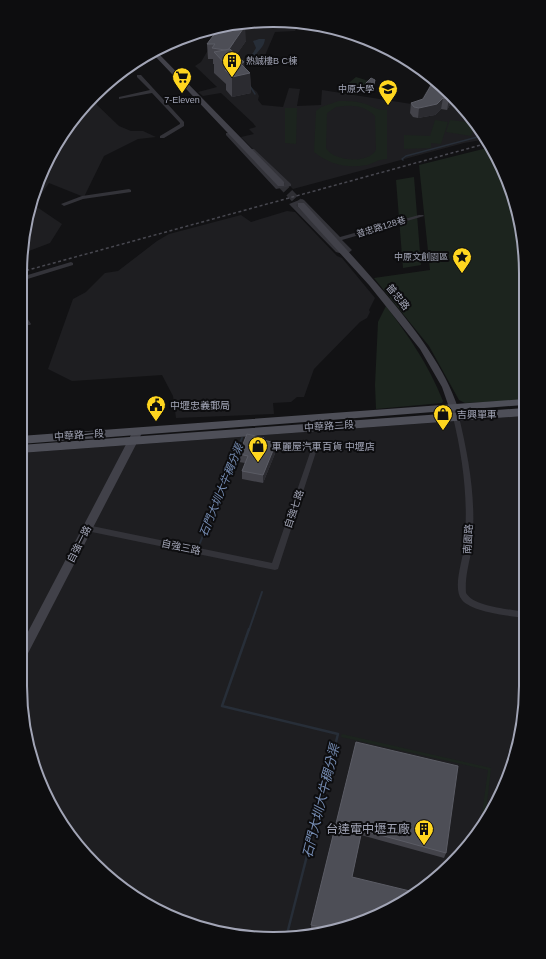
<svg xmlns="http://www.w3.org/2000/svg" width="546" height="959" font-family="Helvetica,'Noto Sans TC',sans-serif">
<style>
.built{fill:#1e1e21}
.green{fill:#1c241e;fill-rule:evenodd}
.water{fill:#272e38}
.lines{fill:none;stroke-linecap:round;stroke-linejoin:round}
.stream-far2{stroke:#272e38;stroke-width:1.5}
.stream-far1{stroke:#272e38;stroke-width:2}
.stream{stroke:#272e38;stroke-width:2.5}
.secondary-tunnel{stroke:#2f2f34;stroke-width:8;stroke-dasharray:8 4;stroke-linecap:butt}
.street{fill:#333339;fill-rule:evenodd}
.secondary{fill:#414149;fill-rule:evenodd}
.primary{fill:#4e4f58;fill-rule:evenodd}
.rail{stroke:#484850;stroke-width:1.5;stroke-dasharray:3 2.5;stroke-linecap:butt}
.wall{fill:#43434a}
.shaded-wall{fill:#2b2b30}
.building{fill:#4d4e56;stroke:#5b5c65}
.labels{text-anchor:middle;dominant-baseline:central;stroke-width:4;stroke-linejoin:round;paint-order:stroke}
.far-poi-label{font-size:9px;fill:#a2a5b6;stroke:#0d0d0f;text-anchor:end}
.far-street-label{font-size:9px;fill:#a2a5b6;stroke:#0d0d0f}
.street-label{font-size:10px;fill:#a2a5b6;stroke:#0d0d0f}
.poi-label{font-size:10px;fill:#a2a5b6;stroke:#0d0d0f;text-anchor:start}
.water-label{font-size:11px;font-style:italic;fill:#768db4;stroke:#0d0d0f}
.near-poi-label{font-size:12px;fill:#a2a5b6;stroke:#0d0d0f;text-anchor:end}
.near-water-label{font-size:13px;font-style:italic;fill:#768db4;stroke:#0d0d0f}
.rim{fill:none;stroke:#a2a5b6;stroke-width:2}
</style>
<rect width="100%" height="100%" fill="#121214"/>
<path class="built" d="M 300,23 L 295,31 L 275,32 L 261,65 L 246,64 L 244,72 L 249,85 L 257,92 L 259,96 L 258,100 L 262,105 L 283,107 L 289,88 L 300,89 L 297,106 L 321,105 L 322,90 L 418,105 L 433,80 L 452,94 L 483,133 L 487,139 L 464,143 L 293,189 L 241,137 L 254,134 L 249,129 L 256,127 L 253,123 L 221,93 L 203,96 L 198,92 L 217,87 L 195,66 L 201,62 L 211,45 L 225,33 L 203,31 L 208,29 Z
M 95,100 L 97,105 L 119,126 L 131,131 L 143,131 L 156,137 L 138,139 L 104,156 L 84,197 L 49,183 L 34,205 L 62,224 L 50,243 L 21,254 L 29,207 L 54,146 Z
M 287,211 L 295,212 L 337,256 L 342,258 L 375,298 L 369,310 L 370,312 L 367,318 L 360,322 L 314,369 L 304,397 L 297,397 L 291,402 L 273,403 L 274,414 L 176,418 L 173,396 L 162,375 L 72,381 L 48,369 L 73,299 L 86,292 L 105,273 L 118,271 L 157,241 L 169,234 L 241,215 L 251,222 Z
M 524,416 L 525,702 L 513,767 L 492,813 L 440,876 L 370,920 L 289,938 L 207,930 L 132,896 L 72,840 L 33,767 L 20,686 L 20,453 Z"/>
<path class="green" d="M 356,77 L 375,83 L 374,88 L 365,88 L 357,95 L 338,92 Z
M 339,101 C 347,101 355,101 362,103 C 374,106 374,110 387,110 L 387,159 C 379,159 374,163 367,165 C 347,169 329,164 314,152 L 316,111 L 321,107 ZM 344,106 C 356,105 366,107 375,116 L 376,150 C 368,164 334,162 326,148 L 327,113 L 336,107 Z
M 285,108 L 297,108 L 296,144 L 285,143 Z
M 469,115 L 477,124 L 475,124 L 471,136 L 446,132 L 450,120 L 467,122 Z
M 435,120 L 448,122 L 441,144 L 431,143 L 431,148 L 404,149 L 404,135 L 430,136 Z
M 491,147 L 512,191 L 524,240 L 524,400 L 465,403 L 459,400 L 429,346 L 374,278 L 430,270 L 419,165 Z
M 414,177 L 421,265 L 403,268 L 396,180 Z
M 386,306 C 410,338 428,364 443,401 L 442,403 L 376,409 L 375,385 L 378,322 Z
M 342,734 L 491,768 L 485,821 L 480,828 L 488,770 L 341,737 Z"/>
<path class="water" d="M 259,39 L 265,39 C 264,46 261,48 257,53 C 252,59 251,64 242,62 L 253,53 L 256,48 L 253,41 Z"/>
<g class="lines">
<path class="stream-far2" d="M 250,86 L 255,94
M 403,160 L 402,159 L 406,156 L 485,135"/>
<path class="stream-far1" d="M 200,543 L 242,438
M 249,630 L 262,592"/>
<path class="stream" d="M 249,629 L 222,706 L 338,734 L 286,938"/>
<path class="secondary-tunnel" d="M 281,184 L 301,205"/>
<path class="street" d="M 137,75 L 141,75 L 184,122 L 184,126 L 164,138 L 160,138 L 160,136 L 180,124 L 180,123 L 152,93 L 119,99 L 119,97 L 150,90 L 137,77 Z
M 226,133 L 230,133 L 279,186 L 285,184 L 250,151 L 250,149 L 254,149 L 291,184 L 291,186 L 276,189 L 226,135 Z
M 129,189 L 131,190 L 131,192 L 83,199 L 64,206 L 61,204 L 82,196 Z
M 302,199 L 304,200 L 340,237 L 419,215 L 423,215 L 424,216 L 342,240 L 352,250 L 346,255 L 336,252 L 289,204 ZM 301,203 L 346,250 L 345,251 L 340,250 L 296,205 Z
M 71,262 L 73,263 L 73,265 L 21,281 L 21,277 Z
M 20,309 L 22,310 L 31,324 L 30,325 L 26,325 L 20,317 Z
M 454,415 L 458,415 L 459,417 C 468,455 475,493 473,532 C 472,539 472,546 471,553 C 468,567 465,579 466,593 C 474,607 510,609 525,612 L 525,618 C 509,616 472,612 462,600 C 452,588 463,560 464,547 C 469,503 463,459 453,417 Z
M 311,450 L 313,450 L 316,452 L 278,569 L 275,570 L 87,531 L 84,530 L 83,528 L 84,526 L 87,525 L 272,563 Z"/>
<path class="secondary" d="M 158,53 L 284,182 L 284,186 L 278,186 L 154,55 Z
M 298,203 L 304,203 C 335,237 366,270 395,305 C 423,340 448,373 461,417 L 459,419 L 453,419 L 442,387 L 420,349 L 369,285 L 298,207 Z
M 138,428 L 143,431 L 24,661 L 20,663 L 20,647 L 133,431 Z"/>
<path class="primary" d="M 524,399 L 524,405 L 20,444 L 20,436 Z
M 524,408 L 524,416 L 20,453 L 20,445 Z"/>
<path class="rail" d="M 21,272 L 488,143"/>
</g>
<path class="wall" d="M 246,41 L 236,55 L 244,67 L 250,73 L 251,93 L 232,97 L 226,90 L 226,84 L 214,73 L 214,64 L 213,64 L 213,59 L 208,59 L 207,44 Z
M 375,83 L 374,88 L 365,88 L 365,84 Z
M 452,94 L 458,102 L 452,101 L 447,110 L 441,109 L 435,115 L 418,118 L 413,117 L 410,113 L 411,103 Z
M 264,440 L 276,443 L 276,451 L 263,483 L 242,479 L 242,471 L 245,463 L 239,462 L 239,454 Z
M 356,742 L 446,853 L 444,858 L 361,835 L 352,877 L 370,920 L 320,931 L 311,929 L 311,925 Z"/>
<path class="shaded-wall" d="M 245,26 L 246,41 L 229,66 L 229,50 Z
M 244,62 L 245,74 L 250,73 L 251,93 L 232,97 L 232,77 L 241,64 Z
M 452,94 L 453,95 L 452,101 L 447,110 L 449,99 Z
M 443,98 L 441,109 L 435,115 L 418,118 L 419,108 Z
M 276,443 L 276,451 L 263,483 L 263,475 Z"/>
<path class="building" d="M 244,26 L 245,26 L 229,49 L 225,50 L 212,48 L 215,44 L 207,44 L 219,28 Z
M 230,49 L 244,62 L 241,64 L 250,73 L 232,77 L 225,70 L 230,69 L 214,52 Z
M 371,78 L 375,80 L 374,84 L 365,84 Z
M 434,80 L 452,94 L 449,99 L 443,98 L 437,104 L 419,108 L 414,107 L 411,103 L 423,99 Z
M 247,434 L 264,438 L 263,440 L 276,443 L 263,475 L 242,471 L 248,456 L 239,454 Z
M 356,742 L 458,766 L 446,853 L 362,830 L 352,877 L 414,892 L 370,920 L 329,929 L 311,925 Z"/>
<defs>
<symbol id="building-pin" viewBox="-11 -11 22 30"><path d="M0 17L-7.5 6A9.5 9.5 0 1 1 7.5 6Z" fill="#ffd61f" stroke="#0d0d0f"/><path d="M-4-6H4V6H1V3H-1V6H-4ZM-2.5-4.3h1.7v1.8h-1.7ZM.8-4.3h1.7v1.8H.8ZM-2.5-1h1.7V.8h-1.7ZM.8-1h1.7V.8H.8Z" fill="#111"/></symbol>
<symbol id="supermarket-pin" viewBox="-11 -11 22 30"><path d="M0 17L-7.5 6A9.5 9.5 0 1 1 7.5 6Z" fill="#ffd61f" stroke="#0d0d0f"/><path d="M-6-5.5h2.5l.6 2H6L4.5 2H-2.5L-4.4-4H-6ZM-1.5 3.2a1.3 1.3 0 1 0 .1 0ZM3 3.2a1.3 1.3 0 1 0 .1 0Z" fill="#111"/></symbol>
<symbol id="university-pin" viewBox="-11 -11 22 30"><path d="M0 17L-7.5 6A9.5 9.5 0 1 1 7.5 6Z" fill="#ffd61f" stroke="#0d0d0f"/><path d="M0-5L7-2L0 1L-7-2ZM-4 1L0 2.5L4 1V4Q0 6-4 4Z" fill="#111"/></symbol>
<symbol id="sight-pin" viewBox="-11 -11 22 30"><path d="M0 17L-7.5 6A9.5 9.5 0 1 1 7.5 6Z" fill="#ffd61f" stroke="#0d0d0f"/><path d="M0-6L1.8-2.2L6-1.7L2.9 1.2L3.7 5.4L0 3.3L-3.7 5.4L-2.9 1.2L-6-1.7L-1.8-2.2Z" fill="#111"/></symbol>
<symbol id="civic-pin" viewBox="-11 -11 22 30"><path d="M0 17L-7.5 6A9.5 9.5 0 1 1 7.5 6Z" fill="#ffd61f" stroke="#0d0d0f"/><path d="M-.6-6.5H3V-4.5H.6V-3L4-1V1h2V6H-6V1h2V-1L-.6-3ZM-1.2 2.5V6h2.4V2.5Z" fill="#111"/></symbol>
<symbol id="shop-pin" viewBox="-11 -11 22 30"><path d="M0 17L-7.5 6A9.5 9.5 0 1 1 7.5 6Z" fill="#ffd61f" stroke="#0d0d0f"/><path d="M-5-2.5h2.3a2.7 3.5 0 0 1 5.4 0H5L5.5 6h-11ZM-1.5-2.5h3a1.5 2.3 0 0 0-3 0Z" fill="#111"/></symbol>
</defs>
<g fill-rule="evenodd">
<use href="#building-pin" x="221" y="50" width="22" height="30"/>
<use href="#supermarket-pin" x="171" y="66" width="22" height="30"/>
<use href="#university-pin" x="377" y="78" width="22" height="30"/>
<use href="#sight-pin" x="451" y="246" width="22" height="30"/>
<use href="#civic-pin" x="145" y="394" width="22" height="30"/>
<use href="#shop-pin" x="432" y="403" width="22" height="30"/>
<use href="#shop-pin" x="247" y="435" width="22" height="30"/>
<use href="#building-pin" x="413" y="818" width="22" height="30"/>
</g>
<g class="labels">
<g class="far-poi-label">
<text x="246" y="61" text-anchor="start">熱誠樓B C棟</text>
<text x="374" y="89">中原大學</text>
<text x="182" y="100" text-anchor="middle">7-Eleven</text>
<text x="448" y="257">中原文創園區</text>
</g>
<g class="far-street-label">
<text transform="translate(381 227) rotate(-17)">普忠路128巷</text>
</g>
<g class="street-label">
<text transform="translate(398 297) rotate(51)">普忠路</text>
<text transform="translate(329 426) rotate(-4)">中華路二段</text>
<text transform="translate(79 435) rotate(-4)">中華路一段</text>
<text transform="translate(294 509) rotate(-71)">自強七路</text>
<text transform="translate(468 539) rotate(-86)">南園路</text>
<text transform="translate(79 544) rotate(-63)">自強一路</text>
<text transform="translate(181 547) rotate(12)">自強三路</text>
</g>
<g class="poi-label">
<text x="170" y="405">中壢忠義郵局</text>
<text x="457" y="414">吉興單車</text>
<text x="272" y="446">車麗屋汽車百貨 中壢店</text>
</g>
<g class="water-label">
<text transform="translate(221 490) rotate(-68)">石門大圳大牛稠分渠</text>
</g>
<g class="near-poi-label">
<text x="410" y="829">台達電中壢五廠</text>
</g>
<g class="near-water-label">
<text transform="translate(321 801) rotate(-76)">石門大圳大牛稠分渠</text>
</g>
</g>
<path d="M0 0H546V959H0ZM273 27H273A246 246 0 0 1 519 273V686A246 246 0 0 1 273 932H273A246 246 0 0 1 27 686V273A246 246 0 0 1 273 27Z" fill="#0d0d0f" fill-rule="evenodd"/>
<path class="rim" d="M273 27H273A246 246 0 0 1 519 273V686A246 246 0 0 1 273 932H273A246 246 0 0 1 27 686V273A246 246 0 0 1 273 27Z"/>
</svg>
